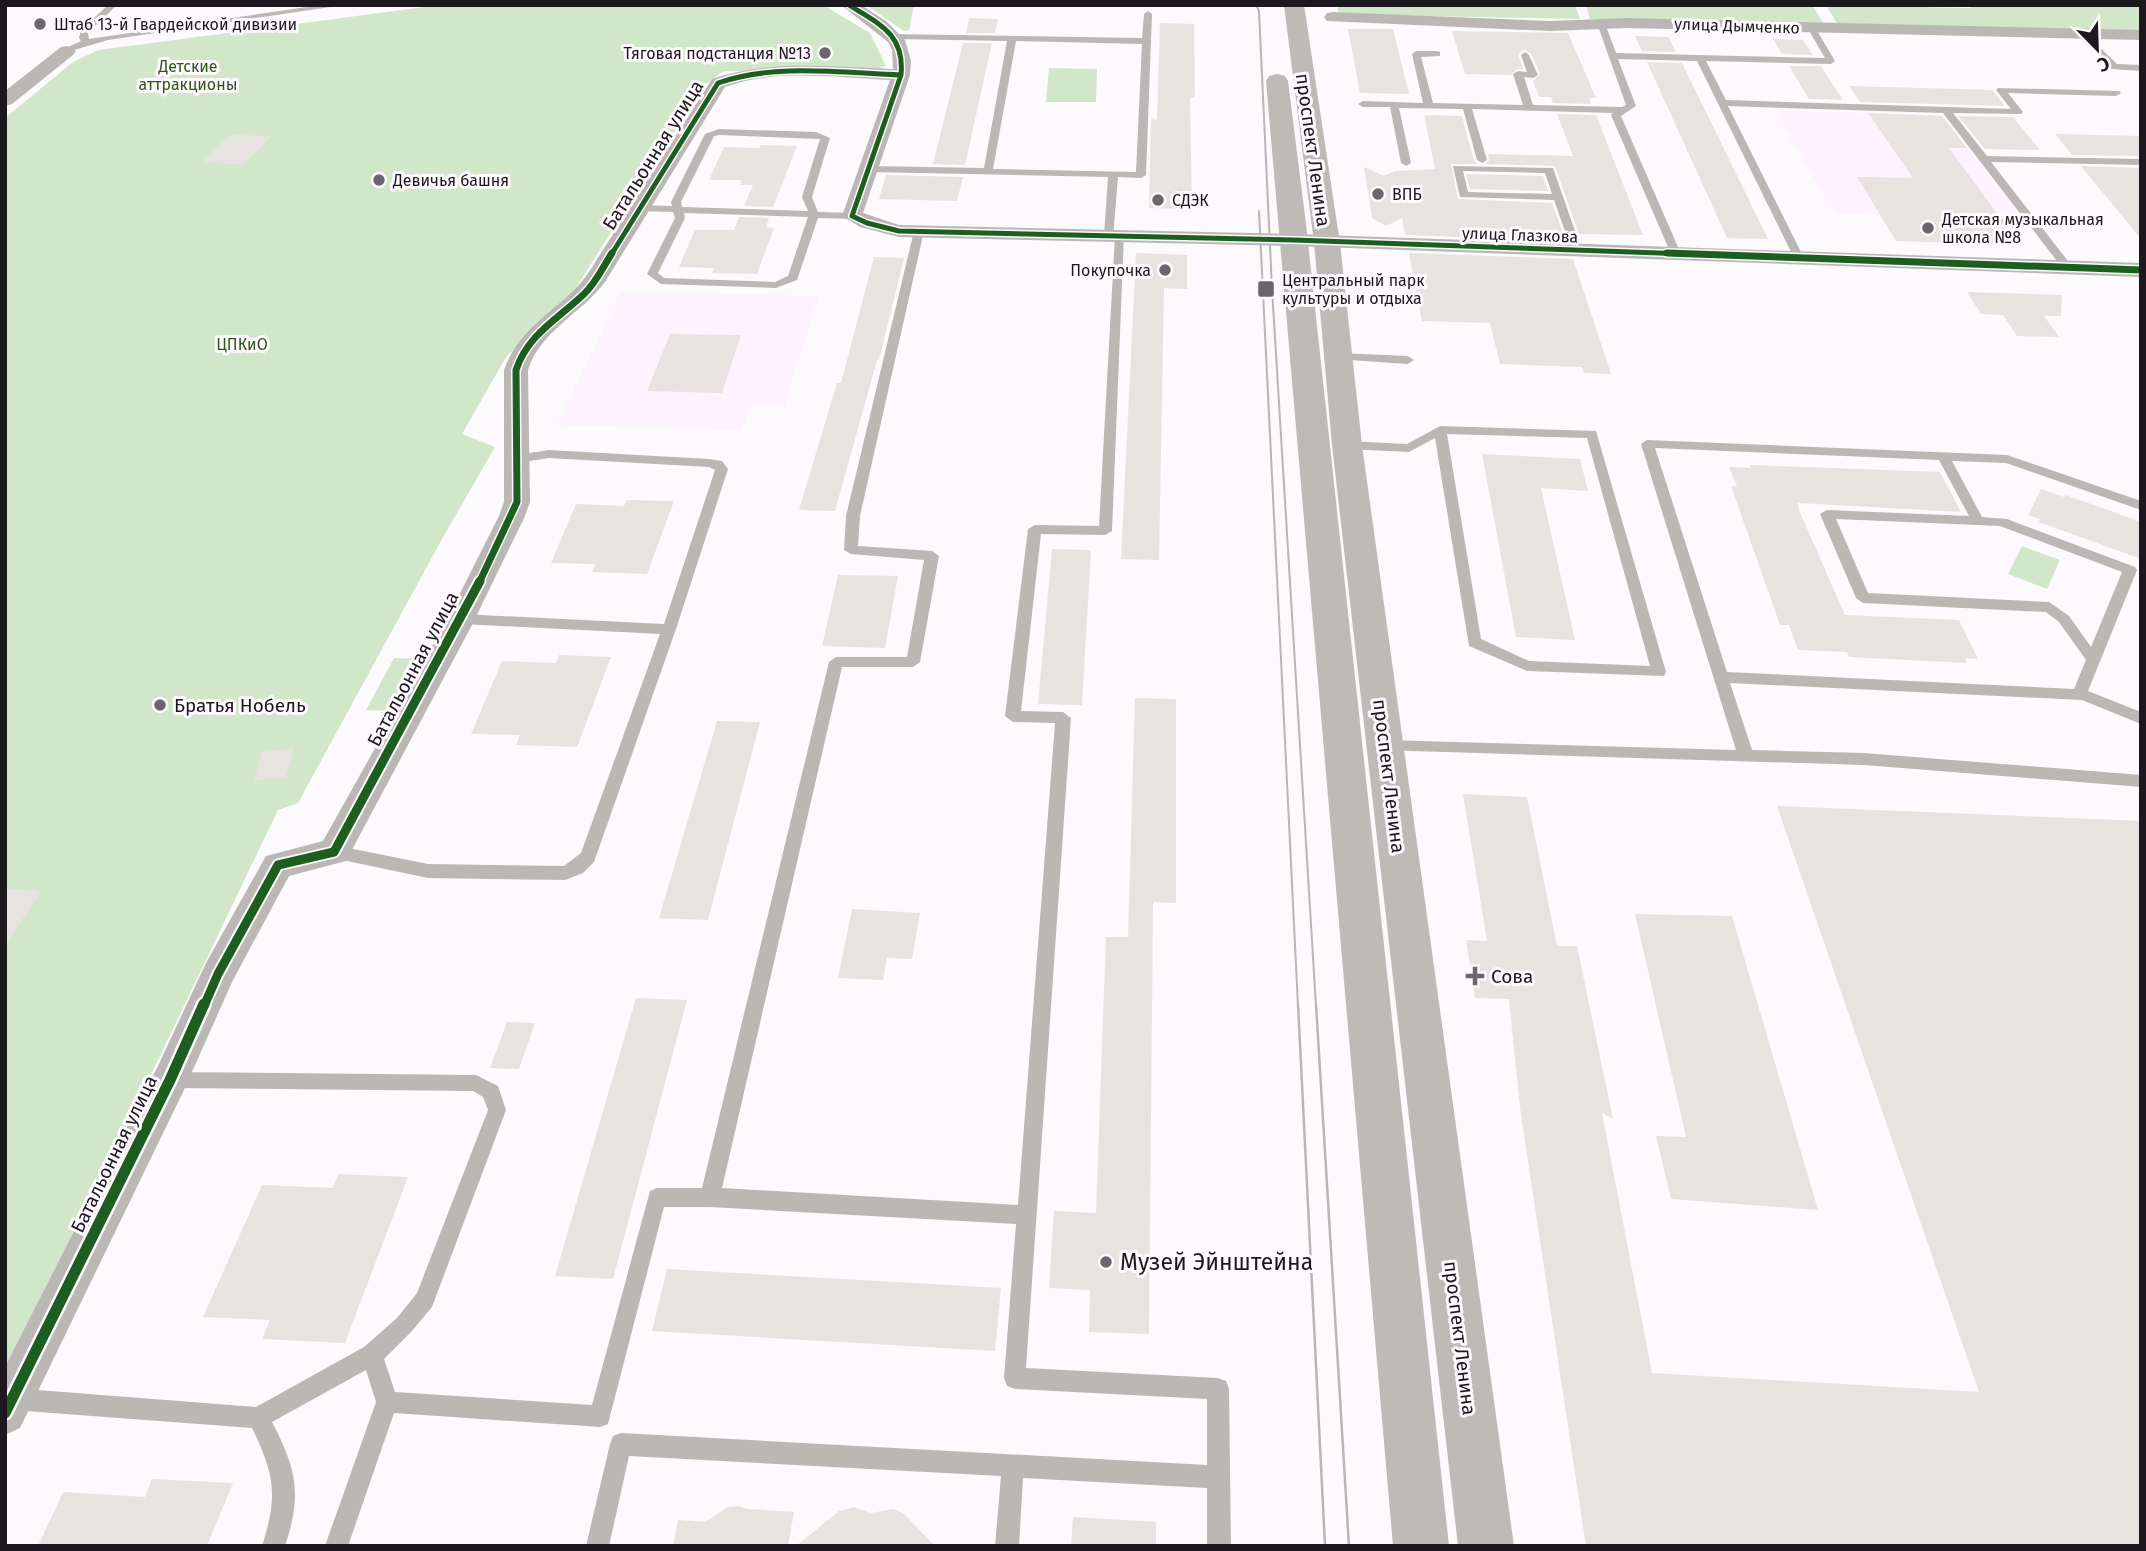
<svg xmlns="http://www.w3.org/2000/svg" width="2146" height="1551" font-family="'Fira Sans',sans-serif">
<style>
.built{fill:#fdf3fe}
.green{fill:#d2e7c9}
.building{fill:#e7e3e0}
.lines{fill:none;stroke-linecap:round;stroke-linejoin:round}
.lane{fill:#bbb7b5;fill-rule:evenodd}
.street{fill:#bbb7b5;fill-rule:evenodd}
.primary{fill:#bebab8;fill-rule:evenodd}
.tram-far1{stroke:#b9b6b6;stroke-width:2}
.tram{stroke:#b9b6b6;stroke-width:2.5}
.cycleway-far3-casing{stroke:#fdf9fd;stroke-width:8}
.cycleway-far2-casing{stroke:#fdf9fd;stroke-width:10}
.cycleway-far1-casing{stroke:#fdf9fd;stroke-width:13}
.cycleway-casing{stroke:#fdf9fd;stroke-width:16}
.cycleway-far3{stroke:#1b5e20;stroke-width:5}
.cycleway-far2{stroke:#1b5e20;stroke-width:7}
.cycleway-far1{stroke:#1b5e20;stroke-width:9}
.cycleway{stroke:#1b5e20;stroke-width:11}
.poi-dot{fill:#6b666c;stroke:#fdf9fd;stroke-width:2.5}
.labels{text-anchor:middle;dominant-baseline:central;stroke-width:6;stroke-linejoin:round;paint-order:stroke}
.far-poi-label{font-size:16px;fill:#1d171e;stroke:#fdf9fd;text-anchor:start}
.far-street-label{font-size:16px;fill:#1d171e;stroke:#fdf9fd}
.far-park-label{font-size:16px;fill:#2d5619;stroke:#fdf9fd}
.street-label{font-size:19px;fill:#1d171e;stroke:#fdf9fd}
.poi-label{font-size:19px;fill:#1d171e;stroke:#fdf9fd;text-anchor:start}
.near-poi-label{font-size:23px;fill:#1d171e;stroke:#fdf9fd;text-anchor:start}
</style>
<rect width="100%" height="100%" fill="#fcfafc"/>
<path class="built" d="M 1774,111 L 1942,115 L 2021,218 L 1835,214 Z
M 621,291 L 819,296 L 784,407 L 750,407 L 741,430 L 557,425 Z"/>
<path class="green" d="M 440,5 L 823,5 L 870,33 L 886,66 L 867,72 L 724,71 L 703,86 L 574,291 L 506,357 L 462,434 L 495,447 L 442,539 L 298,803 L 278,810 L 5,1379 L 5,118 L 73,62 L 98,50 Z
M 866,5 L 914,5 L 909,30 L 904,31 Z
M 1337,5 L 1575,5 L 1580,19 L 1339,14 Z
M 1586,5 L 1812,5 L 1824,24 L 1590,19 Z
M 1826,5 L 1971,8 L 1970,5 L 2141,5 L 2141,31 L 1838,25 Z
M 1049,68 L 1097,69 L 1096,102 L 1046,102 Z
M 2022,546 L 2060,560 L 2047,589 L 2008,574 Z
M 394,658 L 422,659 L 395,711 L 366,710 Z"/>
<path class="building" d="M 969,18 L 998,19 L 995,33 L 966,33 Z
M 1160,23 L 1194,24 L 1195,98 L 1190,98 L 1192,209 L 1149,208 L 1151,119 L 1157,120 Z
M 1348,29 L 1393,29 L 1409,94 L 1360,93 Z
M 1452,31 L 1568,33 L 1596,98 L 1589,98 L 1591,104 L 1553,103 L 1551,97 L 1539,97 L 1533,81 L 1540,74 L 1531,54 L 1525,49 L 1518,54 L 1523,69 L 1517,69 L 1511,75 L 1465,74 Z
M 1635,36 L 1668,37 L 1676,52 L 1642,51 Z
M 1773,39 L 1803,40 L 1813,55 L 1782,54 Z
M 963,43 L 992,43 L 965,165 L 933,164 Z
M 1647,62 L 1682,63 L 1768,239 L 1727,238 Z
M 1789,66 L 1821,66 L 1843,100 L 1809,99 Z
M 1849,86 L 1992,90 L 2005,106 L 1860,102 Z
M 1868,113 L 1942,116 L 1967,148 L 1949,148 L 1999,216 L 1979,216 L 1972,220 L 1974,224 L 2007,227 L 2020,245 L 1896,241 L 1857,177 L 1913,178 Z
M 1557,114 L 1596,115 L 1643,235 L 1579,234 L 1555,166 L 1485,164 L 1489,161 L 1488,154 L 1573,156 Z
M 1424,115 L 1462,116 L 1474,161 L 1478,164 L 1451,164 L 1458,199 L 1552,203 L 1566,241 L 1405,235 L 1402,218 L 1386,226 L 1372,218 L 1364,167 L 1384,176 L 1395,171 L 1435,169 Z
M 1958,116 L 2013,117 L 2040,150 L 1985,149 Z
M 2055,134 L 2141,136 L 2141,156 L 2072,155 Z
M 230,135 L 272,136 L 245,164 L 202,163 Z
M 761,145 L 797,146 L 773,207 L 744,206 L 753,185 L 740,185 L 742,180 L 709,180 L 724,147 L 759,148 Z
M 2081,166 L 2141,168 L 2141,239 L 2104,194 Z
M 1466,174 L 1543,176 L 1548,191 L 1470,189 Z
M 886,175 L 963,177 L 957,201 L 879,199 Z
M 739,217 L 769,218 L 766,227 L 774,228 L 757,274 L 712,273 L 714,268 L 679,267 L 695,230 L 734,230 Z
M 1136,253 L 1187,255 L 1187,289 L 1164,288 L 1159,560 L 1121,559 Z
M 1409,253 L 1573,259 L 1611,374 L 1584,373 L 1582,367 L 1500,364 L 1490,323 L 1422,321 Z
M 874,257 L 904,258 L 879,360 L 877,360 L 835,511 L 799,510 L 837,383 L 841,383 Z
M 1967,292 L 2062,295 L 2061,316 L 2044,316 L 2059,337 L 2017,336 L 2003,315 L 1981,314 Z
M 670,334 L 741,335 L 722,393 L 647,391 Z
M 1482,454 L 1580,459 L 1588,491 L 1541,488 L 1575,640 L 1516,637 Z
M 1750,465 L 1940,472 L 1961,512 L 1798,503 L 1799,510 L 1845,615 L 1959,620 L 1978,659 L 1965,658 L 1967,663 L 1849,657 L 1847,652 L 1798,650 L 1789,625 L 1780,625 L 1731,486 L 1737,486 L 1729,467 L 1751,468 Z
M 2041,489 L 2064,497 L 2066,495 L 2141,522 L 2141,559 L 2039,522 L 2040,519 L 2028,515 Z
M 627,500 L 674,501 L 647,574 L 592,572 L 595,564 L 551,563 L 576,504 L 624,506 Z
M 1052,549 L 1091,550 L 1082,705 L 1038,704 Z
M 838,575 L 898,576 L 885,648 L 822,646 Z
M 559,655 L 611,657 L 577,747 L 516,745 L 520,735 L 471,734 L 502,661 L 556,663 Z
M 1135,698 L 1176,699 L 1176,903 L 1153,902 L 1149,1334 L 1089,1332 L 1090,1290 L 1049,1288 L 1054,1211 L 1096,1213 L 1106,937 L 1128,937 Z
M 717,721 L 760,722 L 708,920 L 659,918 Z
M 294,748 L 286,777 L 254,781 L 262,752 Z
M 1463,794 L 1527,797 L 1557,946 L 1577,946 L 1613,1119 L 1602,1113 L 1652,1373 L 1979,1392 L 1777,806 L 2141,821 L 2141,1546 L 1586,1546 L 1520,1108 L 1509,999 L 1475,998 L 1466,940 L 1487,941 Z
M 5,889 L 41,891 L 5,945 Z
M 852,909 L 920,913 L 912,959 L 887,958 L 883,980 L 838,978 Z
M 1635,914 L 1732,916 L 1818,1210 L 1671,1199 L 1656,1136 L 1686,1137 Z
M 636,998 L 687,1000 L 613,1279 L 555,1276 Z
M 507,1022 L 535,1023 L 519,1069 L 490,1068 Z
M 338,1174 L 408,1177 L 345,1343 L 262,1339 L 270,1320 L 203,1317 L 262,1185 L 333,1188 Z
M 667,1269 L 1001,1288 L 995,1351 L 652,1331 Z
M 152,1479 L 233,1483 L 207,1546 L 38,1546 L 63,1492 L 145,1497 Z
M 739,1506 L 748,1509 L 794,1512 L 788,1546 L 673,1546 L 678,1520 L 705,1522 L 728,1507 Z
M 854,1507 L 871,1513 L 893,1509 L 903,1513 L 935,1546 L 796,1546 L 839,1511 Z
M 1073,1517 L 1156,1522 L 1156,1546 L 1071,1546 Z"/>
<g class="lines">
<path class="lane" d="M 108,5 L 117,5 L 88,33 L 89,39 L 320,5 L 344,5 L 108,40 L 64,53 L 64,49 L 81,41 L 79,38 L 81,30 Z
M 1148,11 L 1152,14 L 1146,175 L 1141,178 L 1118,177 L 1113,238 L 1104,236 L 1108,177 L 869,172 L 864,169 L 869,166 L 984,168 L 1007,41 L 895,39 L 892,38 L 892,34 L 1142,38 L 1144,14 ZM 1016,41 L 1142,44 L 1136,172 L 993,169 Z
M 1602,23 L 1606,26 L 1616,53 L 1825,58 L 1808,29 L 1812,26 L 1816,29 L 1835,61 L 1831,64 L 1706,61 L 1726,100 L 2011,109 L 1996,90 L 1998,88 L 2119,91 L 2121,93 L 2116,96 L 2008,93 L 2023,112 L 2021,114 L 1953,113 L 1987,156 L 2141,159 L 2141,165 L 1991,162 L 2071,265 L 2072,267 L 2067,270 L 2063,269 L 2030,226 L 1976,223 L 1975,221 L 1980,218 L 2025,220 L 1943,113 L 1728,106 L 1804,258 L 1799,261 L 1794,258 L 1697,61 L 1618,59 L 1636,106 L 1621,116 L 1681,254 L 1676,257 L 1671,254 L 1611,115 L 1613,113 L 1472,109 L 1487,160 L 1482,163 L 1477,160 L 1463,109 L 1399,108 L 1411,163 L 1406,166 L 1401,163 L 1390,107 L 1363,107 L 1358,104 L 1363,101 L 1423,103 L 1412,54 L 1416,51 L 1437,51 L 1440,52 L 1440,56 L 1421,57 L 1433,103 L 1523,105 L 1513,74 L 1518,71 L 1527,72 L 1521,55 L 1525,52 L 1529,55 L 1538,75 L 1533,78 L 1524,77 L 1533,105 L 1622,107 L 1626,105 L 1598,26 Z
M 2078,32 L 2084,32 L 2117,64 L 2141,65 L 2141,71 L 2112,69 L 2078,36 Z
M 719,129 L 816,132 L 830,138 L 812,197 L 818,212 L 852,213 L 857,216 L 852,219 L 818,218 L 797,280 L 776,288 L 661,284 L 647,274 L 675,218 L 673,212 L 638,211 L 633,208 L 638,205 L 672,206 L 671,202 L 705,134 ZM 719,135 L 820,139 L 802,197 L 808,211 L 682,207 L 681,202 L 714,136 ZM 684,213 L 808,217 L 788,276 L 775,282 L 664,278 L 658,273 L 685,218 Z
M 1453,166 L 1553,168 L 1582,251 L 1577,254 L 1572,251 L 1554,200 L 1460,197 ZM 1463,171 L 1545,173 L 1552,194 L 1468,192 Z
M 919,228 L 924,231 L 860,516 L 858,546 L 932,551 L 939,556 L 920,662 L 913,667 L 842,667 L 722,1188 L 1018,1205 L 1055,723 L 1013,722 L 1005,716 L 1028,529 L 1035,525 L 1099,526 L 1115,236 L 1124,234 L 1112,531 L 1105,535 L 1041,534 L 1021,711 L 1063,712 L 1071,718 L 1026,1368 L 1218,1378 L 1226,1381 L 1229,1389 L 1231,1546 L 1207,1546 L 1207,1488 L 1023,1478 L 1019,1546 L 995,1546 L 1001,1476 L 629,1456 L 609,1546 L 586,1546 L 610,1444 L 613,1436 L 621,1433 L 1207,1465 L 1207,1399 L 1015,1389 L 1007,1386 L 1004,1378 L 1016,1224 L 710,1207 L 664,1207 L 608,1424 L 600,1427 L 394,1413 L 348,1546 L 325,1546 L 376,1402 L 366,1370 L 272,1422 C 297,1470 302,1495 285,1546 L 262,1546 C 278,1496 275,1475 252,1428 L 12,1410 L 5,1407 L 5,1391 L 12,1388 L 256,1407 L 364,1347 L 397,1318 L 417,1293 L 488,1110 L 483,1097 L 473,1091 L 170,1088 L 163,1086 L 161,1080 L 163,1074 L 170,1072 L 476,1075 L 498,1086 L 506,1110 L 432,1307 L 411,1332 L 384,1359 L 395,1392 L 592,1405 L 650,1191 L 657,1188 L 702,1188 L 829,662 L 836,657 L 907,657 L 924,560 L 851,554 L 844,550 L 846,516 L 914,231 Z
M 1338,353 L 1408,356 L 1414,360 L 1408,364 L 1334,359 L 1332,357 Z
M 1440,426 L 1596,431 L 1666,672 L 1664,676 L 1527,671 L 1469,646 L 1435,438 L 1409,452 L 1347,449 L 1341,445 L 1347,441 L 1407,444 ZM 1447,434 L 1587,438 L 1650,666 L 1529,661 L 1481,639 Z
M 1647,440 L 2007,455 L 2141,501 L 2141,510 L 2006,463 L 1952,461 L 1982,517 L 2007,519 L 2135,567 L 2137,570 L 2088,691 L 2141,712 L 2141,724 L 2082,700 L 1730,683 L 1752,750 L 1864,753 L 2141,775 L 2141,787 L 1864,765 L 1380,750 L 1377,746 L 1380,742 L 1385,740 L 1736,750 L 1641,444 ZM 1655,448 L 1939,460 L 1969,516 L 1827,510 L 1820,514 L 1856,598 L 1863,603 L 2046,612 L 2059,622 L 2086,660 L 2074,689 L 1727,672 ZM 1836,519 L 2000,526 L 2122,572 L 2091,647 L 2069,616 L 2049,602 L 1868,593 Z
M 549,450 L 709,459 L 722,461 L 728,469 L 676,629 L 594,862 L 583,873 L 565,880 L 428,878 L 328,857 L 326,852 L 328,847 L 334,845 L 428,864 L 564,866 L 581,853 L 660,634 L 461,624 L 454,619 L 461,614 L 664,624 L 715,470 L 709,467 L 549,458 L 517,463 L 511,459 L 517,455 Z"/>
<path class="street" d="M 841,5 L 861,5 L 886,21 L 905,40 L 911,61 L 910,75 L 863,213 L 899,225 L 1294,234 L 2141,263 L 2141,277 L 1294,246 L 899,237 L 860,227 L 842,216 L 890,80 C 837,78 775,68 725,87 L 605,282 C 581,314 541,330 528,370 L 530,502 L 525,516 L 472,625 L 346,861 L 289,876 L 233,980 L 183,1092 L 20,1428 L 5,1435 L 5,1367 L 157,1068 L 206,963 L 266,856 L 323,841 L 444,625 L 499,516 L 504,502 L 504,370 C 520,324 560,311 587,275 L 712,79 C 769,59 833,67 893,69 L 892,50 L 888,42 Z
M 1333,12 L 1551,21 L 1626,18 L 2141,30 L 2141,40 L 1626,28 L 1551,31 L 1327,21 L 1324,17 L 1327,13 Z
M 67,46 L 76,51 L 73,55 L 12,104 L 5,106 L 5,91 L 61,47 Z"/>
<path class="primary" d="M 1284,5 L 1304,5 L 1340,243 L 1362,445 L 1514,1546 L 1458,1546 L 1332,445 L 1314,243 Z
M 1277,74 L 1285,76 L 1288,81 L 1306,224 L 1449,1546 L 1393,1546 L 1266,81 L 1269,76 Z"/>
<path class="tram-far1" d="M 1256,5 L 1259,11 L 1272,289 L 1316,1006
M 1259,211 L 1298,1006"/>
<path class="tram" d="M 1298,1004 L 1325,1546
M 1316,1004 L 1349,1546"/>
<defs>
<path id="cycleway-far3" d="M 849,5 C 879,24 905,34 901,75 L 852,216 L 867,223 L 899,231 L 1294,240 L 1716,255
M 611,255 L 718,83 C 775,63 842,73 901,75"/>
<path id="cycleway-far2" d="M 1667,253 L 2141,270
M 479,583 L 517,502 L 516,370 C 528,334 558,319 584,294 C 596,283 603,267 612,253"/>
<path id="cycleway-far1" d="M 204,1006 L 218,974 L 278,865 L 334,852 L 480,581"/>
<path id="cycleway" d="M 5,1413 L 170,1080 L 204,1004"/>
</defs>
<use href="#cycleway-far3" class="cycleway-far3-casing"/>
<use href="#cycleway-far2" class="cycleway-far2-casing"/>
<use href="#cycleway-far1" class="cycleway-far1-casing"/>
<use href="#cycleway" class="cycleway-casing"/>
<use href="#cycleway-far3" class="cycleway-far3"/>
<use href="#cycleway-far2" class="cycleway-far2"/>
<use href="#cycleway-far1" class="cycleway-far1"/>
<use href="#cycleway" class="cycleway"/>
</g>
<g class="poi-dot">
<circle cx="40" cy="24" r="7"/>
<circle cx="825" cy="53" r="7"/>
<circle cx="379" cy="180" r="7"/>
<circle cx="1378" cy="194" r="7"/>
<circle cx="1158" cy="200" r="7"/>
<circle cx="1928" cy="228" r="7"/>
<circle cx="1165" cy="270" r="7"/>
<rect x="1257" y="280" width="18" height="18" rx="3.5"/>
<circle cx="160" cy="705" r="7"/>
<path d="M1471.5 965.5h7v7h7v7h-7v7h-7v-7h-7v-7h7z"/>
<circle cx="1106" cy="1262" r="7"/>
</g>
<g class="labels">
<g class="far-poi-label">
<text x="54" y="24">Штаб 13-й Гвардейской дивизии</text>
<text x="811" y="53" text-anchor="end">Тяговая подстанция №13</text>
<text x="393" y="180">Девичья башня</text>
<text x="1392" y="194">ВПБ</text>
<text x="1172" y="200">СДЭК</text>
<text x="1942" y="219">Детская музыкальная<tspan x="1942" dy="18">школа №8</tspan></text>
<text x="1151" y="270" text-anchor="end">Покупочка</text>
<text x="1282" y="280">Центральный парк<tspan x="1282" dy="18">культуры и отдыха</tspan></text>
</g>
<g class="far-street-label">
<text transform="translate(1737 26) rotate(2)">улица Дымченко</text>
<text transform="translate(1520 235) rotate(2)">улица Глазкова</text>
</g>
<g class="far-park-label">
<text x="188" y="66">Детские<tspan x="188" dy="18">аттракционы</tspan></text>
<text x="242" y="344">ЦПКиО</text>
</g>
<g class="street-label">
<text transform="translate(1313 150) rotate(82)">проспект Ленина</text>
<text transform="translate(653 155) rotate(-58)">Батальонная улица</text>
<text transform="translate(413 669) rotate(-62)">Батальонная улица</text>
<text transform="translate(1389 776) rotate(83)">проспект Ленина</text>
<text transform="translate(114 1154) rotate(-64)">Батальонная улица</text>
<text transform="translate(1460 1338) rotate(83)">проспект Ленина</text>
</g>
<g class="poi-label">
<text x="174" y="705">Братья Нобель</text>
<text x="1491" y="976">Сова</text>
</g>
<g class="near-poi-label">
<text x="1120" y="1262">Музей Эйнштейна</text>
</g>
</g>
<rect width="2146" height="1551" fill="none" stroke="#1d171e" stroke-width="14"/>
<g transform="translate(2097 49) rotate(157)" stroke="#fdf9fd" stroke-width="5" paint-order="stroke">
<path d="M0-5L12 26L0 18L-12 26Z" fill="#1d171e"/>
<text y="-10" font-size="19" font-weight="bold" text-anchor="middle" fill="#1d171e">С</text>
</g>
</svg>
